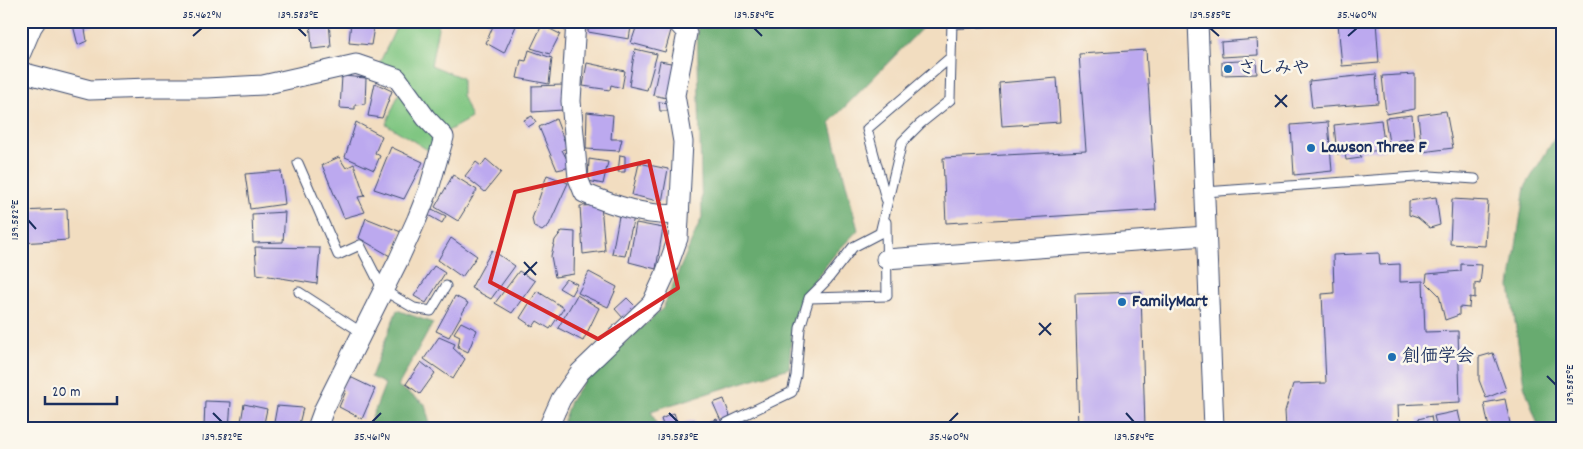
<svg xmlns="http://www.w3.org/2000/svg" width="1583" height="449" font-family="Dekko,'Klee One',sans-serif">
<style>
.green{fill:#80c682;stroke:#4e7a70}
.forest{fill:#68ab70;stroke:#426d67}
.building{fill:#bca9ef}
.lines{fill:none;stroke-linecap:round;stroke-linejoin:round}
.lane-casing{stroke:#3b496d;stroke-width:11}
.street-casing{stroke:#3b496d;stroke-width:21}
.lane{stroke:#fff;stroke-width:9}
.street{stroke:#fff;stroke-width:19}
.marked{fill:none;stroke:#d62828;stroke-width:4;stroke-linejoin:round}
.ticks{fill:none;stroke:#1b2f5e;stroke-width:2}
.poi-dot{fill:#1f6fb2;stroke:#fbf7ec;stroke-width:2}
.labels{text-anchor:middle;dominant-baseline:central;stroke-width:5;stroke-linejoin:round;paint-order:stroke}
.poi-label{font-size:18px;font-weight:bold;fill:#1b2f5e;stroke:#fbf7ec;text-anchor:start}
.neatline{fill:none;stroke:#1b2f5e;stroke-width:2}
.ticks-label{font-size:12px;text-anchor:middle;fill:#1b2f5e}
</style>
<rect width="100%" height="100%" fill="#fbf7ec"/>
<filter id="ink" filterUnits="userSpaceOnUse"><feTurbulence type="fractalNoise" baseFrequency=".02" numOctaves="2"/><feDisplacementMap in="SourceGraphic" scale="10" xChannelSelector="R" yChannelSelector="G"/><feConvolveMatrix kernelMatrix="1 2 1 2 8 2 1 2 1" color-interpolation-filters="sRGB"/></filter>
<filter id="wash" filterUnits="userSpaceOnUse"><feTurbulence type="fractalNoise" baseFrequency=".0096" numOctaves="4" result="noise"/><feDisplacementMap in="SourceGraphic" scale="20" xChannelSelector="R" yChannelSelector="G"/><feGaussianBlur stdDeviation="1.12" result="paint"/><feColorMatrix in="noise" values="0 0 0 0 0 0 0 0 0 0 0 0 0 0 0 0 0 1.4 0 .05"/><feComposite in="paint" operator="in"/></filter>
<g filter="url(#wash)">
<rect width="100%" height="100%" fill="#f2ddc0"/>
<path class="green" d="M 409,21 L 439,22 L 431,65 L 462,78 L 462,95 L 471,118 L 446,132 L 431,152 L 386,124 L 405,79 L 379,64 L 396,28 Z"/>
<path class="forest" d="M 694,21 L 927,21 L 927,23 L 830,122 L 858,230 L 835,254 L 801,298 L 792,329 L 789,368 L 651,411 L 658,428 L 561,428 L 570,401 L 586,378 L 663,308 L 702,217 L 697,24 Z
M 1562,126 L 1562,428 L 1539,428 L 1524,385 L 1510,286 L 1525,187 Z
M 397,310 L 433,323 L 398,386 L 425,404 L 431,428 L 368,428 L 385,384 L 371,377 Z"/>
<g id="blocks">
<path class="building" d="M 72,21 L 104,21 L 85,29 L 87,41 L 78,45 Z
M 310,21 L 329,21 L 331,47 L 312,49 Z
M 351,21 L 375,21 L 371,45 L 349,43 Z
M 488,21 L 509,21 L 516,26 L 504,53 L 486,43 L 493,26 L 487,22 Z
M 588,21 L 632,21 L 629,39 L 588,32 Z
M 649,21 L 655,21 L 672,27 L 665,52 L 631,43 L 638,22 L 647,25 Z
M 1376,21 L 1379,63 L 1342,66 L 1338,23 Z
M 542,25 L 560,34 L 550,54 L 531,48 Z
M 1257,39 L 1258,55 L 1222,57 L 1221,42 Z
M 635,49 L 657,54 L 647,90 L 629,86 Z
M 529,50 L 552,58 L 549,84 L 517,78 L 521,60 L 526,61 Z
M 1146,50 L 1156,210 L 946,223 L 943,158 L 1086,151 L 1079,54 Z
M 1256,60 L 1257,74 L 1222,75 L 1222,62 Z
M 660,61 L 676,64 L 671,99 L 653,95 Z
M 587,63 L 625,71 L 622,88 L 611,85 L 610,90 L 583,86 Z
M 1376,74 L 1378,103 L 1312,108 L 1309,81 Z
M 1415,74 L 1415,109 L 1386,114 L 1382,76 Z
M 342,76 L 366,78 L 365,104 L 355,105 L 355,109 L 340,108 Z
M 1057,78 L 1060,122 L 1002,126 L 999,83 Z
M 375,83 L 392,91 L 382,118 L 368,116 Z
M 563,85 L 563,110 L 532,112 L 532,86 Z
M 659,102 L 671,103 L 671,111 L 660,111 Z
M 1446,111 L 1453,148 L 1422,152 L 1418,115 Z
M 587,112 L 613,115 L 611,139 L 622,139 L 619,151 L 586,149 Z
M 1412,115 L 1414,138 L 1389,143 L 1385,118 Z
M 532,116 L 536,122 L 528,127 L 524,120 Z
M 556,119 L 567,148 L 562,150 L 571,167 L 557,170 L 539,127 Z
M 1381,120 L 1385,150 L 1360,152 L 1361,158 L 1346,160 L 1345,153 L 1337,154 L 1334,125 Z
M 356,122 L 382,136 L 375,153 L 380,156 L 374,170 L 345,157 Z
M 1328,122 L 1332,171 L 1294,175 L 1291,125 Z
M 391,147 L 423,162 L 404,199 L 374,189 Z
M 620,155 L 625,156 L 625,172 L 618,172 Z
M 339,157 L 346,168 L 354,164 L 365,196 L 358,197 L 365,212 L 344,218 L 322,165 Z
M 486,159 L 501,172 L 485,192 L 465,176 L 476,162 L 481,166 Z
M 589,159 L 608,162 L 603,184 L 588,181 Z
M 639,163 L 668,169 L 662,202 L 632,195 Z
M 281,171 L 285,204 L 250,209 L 245,174 Z
M 453,175 L 477,190 L 458,221 L 435,207 Z
M 547,175 L 568,183 L 549,225 L 542,231 L 534,227 L 532,219 Z
M 1436,197 L 1440,225 L 1430,228 L 1418,218 L 1409,215 L 1409,201 Z
M 1452,199 L 1488,201 L 1485,246 L 1450,244 Z
M 601,205 L 605,251 L 583,254 L 580,206 Z
M 430,208 L 446,216 L 442,223 L 428,215 Z
M 67,209 L 68,240 L 21,243 L 21,211 Z
M 285,212 L 283,242 L 253,243 L 252,214 Z
M 619,216 L 634,217 L 625,256 L 612,254 Z
M 366,218 L 401,232 L 390,256 L 359,238 Z
M 636,223 L 663,228 L 656,269 L 629,262 Z
M 562,231 L 575,232 L 574,274 L 555,277 L 551,256 L 555,240 Z
M 451,238 L 477,256 L 462,277 L 438,260 Z
M 255,247 L 320,248 L 317,284 L 257,274 Z
M 492,250 L 515,266 L 491,299 L 471,288 Z
M 1379,253 L 1380,265 L 1400,264 L 1400,282 L 1423,281 L 1425,332 L 1458,331 L 1460,402 L 1398,405 L 1399,428 L 1286,428 L 1285,411 L 1293,384 L 1326,383 L 1322,294 L 1334,293 L 1333,255 Z
M 1461,264 L 1482,265 L 1480,284 L 1475,283 L 1475,298 L 1470,297 L 1469,308 L 1459,307 L 1459,315 L 1445,320 L 1439,295 L 1426,282 L 1427,274 L 1461,271 Z
M 434,266 L 445,273 L 426,303 L 414,296 Z
M 519,271 L 535,281 L 512,313 L 495,303 Z
M 589,272 L 617,287 L 608,307 L 578,293 Z
M 566,279 L 577,284 L 571,295 L 559,288 Z
M 537,291 L 564,308 L 550,329 L 537,321 L 533,327 L 520,318 Z
M 1141,292 L 1145,428 L 1079,428 L 1075,294 Z
M 577,295 L 599,308 L 583,341 L 558,328 Z
M 455,296 L 468,303 L 449,337 L 436,331 Z
M 627,298 L 637,308 L 623,318 L 615,309 Z
M 461,322 L 477,330 L 468,352 L 458,347 L 460,336 L 454,333 Z
M 439,337 L 455,344 L 453,348 L 465,359 L 453,379 L 424,359 Z
M 1493,353 L 1506,390 L 1486,398 L 1479,380 L 1479,357 Z
M 421,362 L 435,373 L 420,394 L 406,384 Z
M 348,376 L 375,389 L 362,419 L 339,407 L 346,391 L 341,388 Z
M 724,399 L 730,416 L 721,421 L 713,403 Z
M 1505,399 L 1511,428 L 1489,428 L 1484,403 Z
M 205,401 L 231,402 L 229,428 L 204,428 Z
M 244,404 L 267,409 L 263,428 L 240,428 Z
M 277,406 L 303,408 L 298,428 L 273,428 Z
M 1458,411 L 1462,428 L 1437,428 L 1434,416 Z
M 674,413 L 679,428 L 664,428 L 661,419 Z
M 1431,416 L 1433,428 L 1421,428 L 1418,419 Z
M 717,419 L 720,428 L 685,428 L 683,423 L 694,420 L 696,426 Z
M 1019,423 L 1045,424 L 1045,428 L 1019,428 Z"/>
</g>
</g>
<g filter="url(#ink)">
<use href="#blocks" fill-opacity="0" stroke="#3b496d" stroke-width="1"/>
<g class="lines">
<defs>
<path id="lane" d="M 953,24 L 994,21
M 1198,25 L 1244,21
M 298,163 L 338,255 L 360,245 L 383,290 L 414,308 L 431,311 L 446,286
M 1205,192 L 1430,176 L 1475,179
M 886,199 L 867,129 L 951,57
M 299,292 L 361,332
M 809,298 L 887,296 L 886,222
M 729,428 L 727,423 L 792,392 L 796,376 L 800,328 L 809,298 L 827,280 L 853,247 L 880,233 L 902,142 L 920,124 L 950,100 L 952,21"/>
<path id="street" d="M 576,21 L 571,101 L 578,178 L 584,193 C 613,205 647,217 679,214
M 1198,21 L 1214,428
M 21,53 L 32,27 L 36,21
M 21,72 L 90,90 L 150,88 L 207,88 L 263,85 L 356,64 L 397,78 L 426,118 L 444,137 L 429,189 L 417,219 L 398,261 L 324,409 L 317,428
M 886,259 L 1206,236
M 548,428 L 561,399 L 580,372 L 652,303 L 664,277 L 678,238 L 683,142 L 675,95 L 687,33 L 676,21"/>
</defs>
<use href="#lane" class="lane-casing"/>
<use href="#street" class="street-casing"/>
<use href="#lane" class="lane"/>
<use href="#street" class="street"/>
</g>
</g>
<path class="marked" d="M 649,161 L 678,288 L 598,339 L 490,282 L 515,192 Z"/>
<path class="ticks" d="M 298,28 L 306,36M 754,28 L 762,36M 1210,28 L 1219,36M 193,36 L 202,28M 1348,36 L 1357,28M 1275,95 L 1287,107M 1275,107 L 1287,95M 28,220 L 36,229M 524,262 L 536,275M 524,275 L 537,262M 1039,323 L 1051,335M 1039,335 L 1051,323M 1547,376 L 1556,385M 213,413 L 222,422M 669,413 L 678,422M 1126,413 L 1134,422M 372,422 L 381,413M 949,422 L 958,413"/>
<g class="poi-dot">
<circle cx="1228" cy="69" r="5"/>
<circle cx="1311" cy="148" r="5"/>
<circle cx="1122" cy="302" r="5"/>
<circle cx="1392" cy="357" r="5"/>
</g>
<g class="labels">
<g class="poi-label">
<text x="1238" y="69">さしみや</text>
<text x="1321" y="148">Lawson Three F</text>
<text x="1132" y="302">FamilyMart</text>
<text x="1402" y="357">創価学会</text>
</g>
</g>
<rect width="1583" height="449" fill="none" stroke="#fbf7ec" stroke-width="55"/>
<path d="M45 396v8h72v-8" fill="none" stroke="#1b2f5e" stroke-width="2.5"/>
<text x="52" y="396" font-size="15" fill="#1b2f5e" stroke="#fbf7ec" stroke-width="4" paint-order="stroke">20 m</text>
<rect x="28" y="28" width="1528" height="394" class="neatline"/>
<g class="ticks-label">
<text x="202" y="18">35.462°N</text>
<text x="298" y="18">139.583°E</text>
<text x="754" y="18">139.584°E</text>
<text x="1210" y="18">139.585°E</text>
<text x="1357" y="18">35.460°N</text>
<text transform="translate(14 220) rotate(-90)" y="4">139.582°E</text>
<text transform="translate(1569 385) rotate(-90)" y="4">139.585°E</text>
<text x="222" y="440">139.582°E</text>
<text x="372" y="440">35.461°N</text>
<text x="678" y="440">139.583°E</text>
<text x="949" y="440">35.460°N</text>
<text x="1134" y="440">139.584°E</text>
</g>
</svg>
